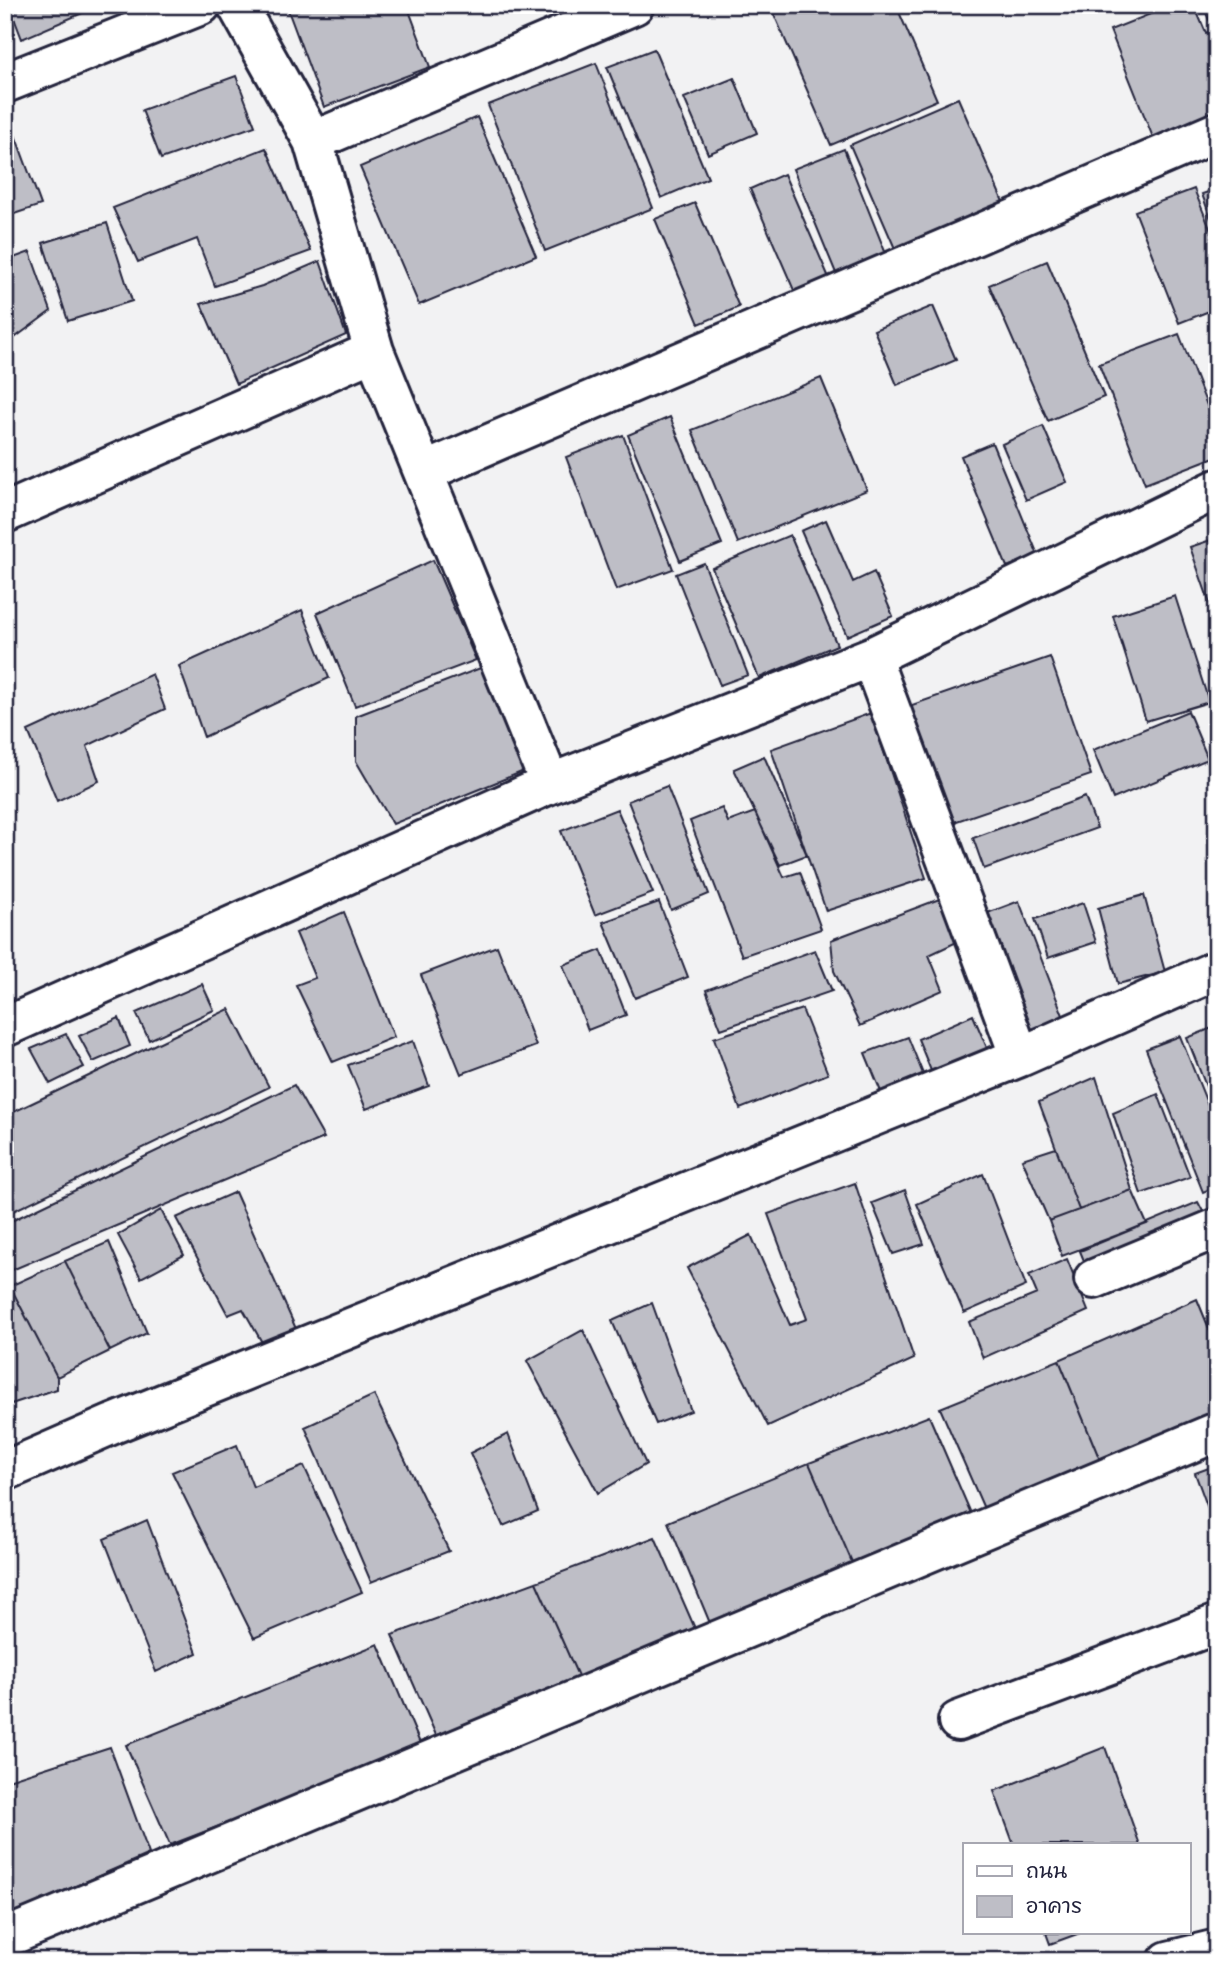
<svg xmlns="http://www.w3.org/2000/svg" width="1222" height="1966" font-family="Delius,'Playpen Sans Thai',sans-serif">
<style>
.building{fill:#bebec6;stroke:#22223b;stroke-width:2}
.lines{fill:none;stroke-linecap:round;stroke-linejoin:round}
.street-casing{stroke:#22223b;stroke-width:44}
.secondary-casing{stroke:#22223b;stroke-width:44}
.street{stroke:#fff;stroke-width:38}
.secondary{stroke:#fff;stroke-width:38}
</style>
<rect width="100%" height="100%" fill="#f2f2f3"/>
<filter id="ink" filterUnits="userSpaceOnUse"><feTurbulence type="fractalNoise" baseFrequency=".0143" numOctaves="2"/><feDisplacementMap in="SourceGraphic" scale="14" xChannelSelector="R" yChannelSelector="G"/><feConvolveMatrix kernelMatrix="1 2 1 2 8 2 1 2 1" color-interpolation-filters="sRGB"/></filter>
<g filter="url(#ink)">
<path class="building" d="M 9,5 L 101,5 L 22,39 Z
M 286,5 L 407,5 L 430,67 L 324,107 Z
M 770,5 L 896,5 L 937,100 L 831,145 Z
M 1173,5 L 1194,5 L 1206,33 L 1217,29 L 1217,115 L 1154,140 L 1110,30 Z
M 1203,5 L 1217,5 L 1217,16 L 1209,20 Z
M 654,49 L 708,178 L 661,198 L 607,67 Z
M 596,63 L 653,208 L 545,251 L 488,105 Z
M 236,76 L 255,126 L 161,159 L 142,110 Z
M 734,78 L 757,133 L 708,154 L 684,98 Z
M 958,98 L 1004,204 L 896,251 L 850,145 Z
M 5,108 L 41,205 L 5,217 Z
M 477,117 L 536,256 L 419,305 L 360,167 Z
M 266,148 L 311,251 L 215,286 L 197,239 L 138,262 L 113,208 Z
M 844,149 L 890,264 L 840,283 L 793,169 Z
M 784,174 L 840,303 L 806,318 L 750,189 Z
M 1194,189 L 1217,246 L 1217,308 L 1179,323 L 1135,211 Z
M 1217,189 L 1217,230 L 1215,230 L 1202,194 Z
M 695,203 L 739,307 L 699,324 L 655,219 Z
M 107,223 L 132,301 L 68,321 L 43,243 Z
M 30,252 L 51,311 L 5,345 L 5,261 Z
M 320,261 L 346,335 L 236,384 L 201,304 L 262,286 Z
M 1047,261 L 1104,397 L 1048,421 L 989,285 Z
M 933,306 L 956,360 L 897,385 L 874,330 Z
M 1179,334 L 1217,431 L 1217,456 L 1145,484 L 1099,364 Z
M 821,378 L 867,490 L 738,543 L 692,430 Z
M 670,417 L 722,544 L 680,561 L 628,435 Z
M 1043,426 L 1067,482 L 1026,500 L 1002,444 Z
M 623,435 L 673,569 L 616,590 L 566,457 Z
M 992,443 L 1038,555 L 1007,567 L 961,456 Z
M 826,520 L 853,582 L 874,572 L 893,616 L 847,636 L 801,531 Z
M 790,535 L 837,645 L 759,678 L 712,568 Z
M 1217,538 L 1217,624 L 1190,547 Z
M 433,560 L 476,660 L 355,706 L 317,613 Z
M 704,563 L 748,675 L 720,685 L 676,574 Z
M 1175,596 L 1209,702 L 1146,721 L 1113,616 Z
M 302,610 L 329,678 L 204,737 L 179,666 Z
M 1050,657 L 1091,775 L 951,823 L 909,706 Z
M 483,667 L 524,771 L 393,824 L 356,761 L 356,716 Z
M 152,674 L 165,709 L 87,746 L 99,781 L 57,801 L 28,731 Z
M 1188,711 L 1208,759 L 1113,799 L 1093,750 Z
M 871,713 L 926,878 L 826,911 L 771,749 Z
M 764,756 L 807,855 L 780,865 L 734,769 Z
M 667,786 L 709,894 L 671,910 L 628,801 Z
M 1085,797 L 1097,828 L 984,869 L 973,838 Z
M 722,808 L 728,822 L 755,812 L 784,877 L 800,872 L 821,929 L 742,956 L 690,821 Z
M 617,809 L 653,893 L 595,915 L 561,831 Z
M 1144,895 L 1165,972 L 1118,984 L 1098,908 Z
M 942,898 L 959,941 L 929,955 L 943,990 L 860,1026 L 834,971 L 831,940 Z
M 1019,901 L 1064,1018 L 1026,1032 L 982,915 Z
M 659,902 L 688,977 L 635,998 L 603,922 Z
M 1083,903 L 1096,942 L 1048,958 L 1035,919 Z
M 344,912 L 394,1037 L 333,1062 L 296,985 L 315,978 L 296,933 Z
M 497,946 L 536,1046 L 461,1074 L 421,975 Z
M 601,950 L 626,1015 L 588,1030 L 563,965 Z
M 815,950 L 832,991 L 721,1029 L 706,990 Z
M 202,984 L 214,1010 L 149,1040 L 136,1013 Z
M 229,1009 L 269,1087 L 5,1215 L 5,1116 Z
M 802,1009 L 828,1074 L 740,1109 L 714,1038 Z
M 973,1015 L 993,1062 L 938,1088 L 918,1039 Z
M 119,1018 L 130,1046 L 93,1062 L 79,1036 Z
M 1217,1026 L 1217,1114 L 1187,1038 Z
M 66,1034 L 84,1067 L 50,1084 L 31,1049 Z
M 1180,1036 L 1217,1128 L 1217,1186 L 1203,1192 L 1146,1049 Z
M 908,1037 L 929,1089 L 886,1104 L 865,1053 Z
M 413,1041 L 429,1086 L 366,1109 L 348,1065 Z
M 1096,1077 L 1132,1190 L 1079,1210 L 1039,1102 Z
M 294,1085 L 324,1138 L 5,1273 L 5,1224 Z
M 1158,1094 L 1190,1177 L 1141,1194 L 1113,1113 Z
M 1056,1148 L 1079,1210 L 1049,1221 L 1022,1159 Z
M 983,1174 L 1026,1286 L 964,1313 L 917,1204 Z
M 855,1183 L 914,1359 L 768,1426 L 687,1268 L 751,1235 L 790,1325 L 807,1319 L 768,1214 Z
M 905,1190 L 924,1244 L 893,1254 L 872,1203 Z
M 1132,1190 L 1147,1224 L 1062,1256 L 1049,1221 Z
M 235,1192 L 305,1349 L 272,1360 L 243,1309 L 228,1315 L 176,1218 Z
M 1198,1202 L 1208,1221 L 1087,1268 L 1080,1251 Z
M 161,1210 L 184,1255 L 141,1278 L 118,1235 Z
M 109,1242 L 147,1333 L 110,1351 L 65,1261 Z
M 1067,1259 L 1088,1311 L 983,1358 L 969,1322 L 1037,1294 L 1029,1275 Z
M 65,1261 L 110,1351 L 57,1377 L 10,1286 Z
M 10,1286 L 57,1377 L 57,1389 L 5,1406 L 5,1289 Z
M 1197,1299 L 1217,1348 L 1217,1412 L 1102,1465 L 1059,1360 Z
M 652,1303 L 691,1411 L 656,1424 L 612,1321 Z
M 583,1330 L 646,1464 L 598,1493 L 527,1361 Z
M 1059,1360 L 1102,1465 L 985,1511 L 940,1408 Z
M 374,1395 L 449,1551 L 371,1582 L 305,1427 Z
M 929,1416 L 973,1518 L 855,1569 L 809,1463 Z
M 508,1434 L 538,1511 L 503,1526 L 470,1453 Z
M 237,1445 L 253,1487 L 304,1466 L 362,1592 L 254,1638 L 172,1472 Z
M 809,1463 L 855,1569 L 712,1628 L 668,1522 Z
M 1217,1465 L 1217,1533 L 1195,1473 Z
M 147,1520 L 197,1653 L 156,1672 L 104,1539 Z
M 655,1537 L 697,1633 L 582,1685 L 536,1582 Z
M 536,1582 L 582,1685 L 439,1742 L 392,1635 Z
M 378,1644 L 422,1748 L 170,1845 L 126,1745 Z
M 110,1747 L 149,1854 L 5,1917 L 5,1781 Z
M 1105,1747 L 1140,1845 L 1014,1845 L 994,1791 Z
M 1046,1933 L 1080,1933 L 1050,1944 Z"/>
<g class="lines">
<defs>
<path id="street" d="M 237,5 L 313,141 L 374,351 L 550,784
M 5,83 L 201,5
M 313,141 L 634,5
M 424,472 L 1217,132
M 5,513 L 374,351
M 871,657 L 1020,1057
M 5,1027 L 550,784 L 871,657 L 1217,489
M 1094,1279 L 1217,1228
M 5,1471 L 113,1424 L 1020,1057 L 1217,970
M 958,1721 L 1217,1624
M 5,1938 L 1217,1432"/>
<path id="secondary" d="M 1168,1961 L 1217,1949"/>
</defs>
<use href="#street" class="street-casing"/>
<use href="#secondary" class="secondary-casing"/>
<use href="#street" class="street"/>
<use href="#secondary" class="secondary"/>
</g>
</g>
<rect width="1222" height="1966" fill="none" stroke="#fff" stroke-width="28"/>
<rect x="14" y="14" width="1194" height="1938" fill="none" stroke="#22223b" stroke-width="2.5" filter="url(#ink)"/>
<rect x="963" y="1843" width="228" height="91" fill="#ffffff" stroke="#a7a7b1" stroke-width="2"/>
<rect x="977" y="1866" width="35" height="10" fill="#ffffff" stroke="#a7a7b1" stroke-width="2"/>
<text x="1026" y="1878" font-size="21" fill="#22223b">ถนน</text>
<rect x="977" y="1896" width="35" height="21" fill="#bebec6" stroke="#a7a7b1" stroke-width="2"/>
<text x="1026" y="1913" font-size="21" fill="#22223b">อาคาร</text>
</svg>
